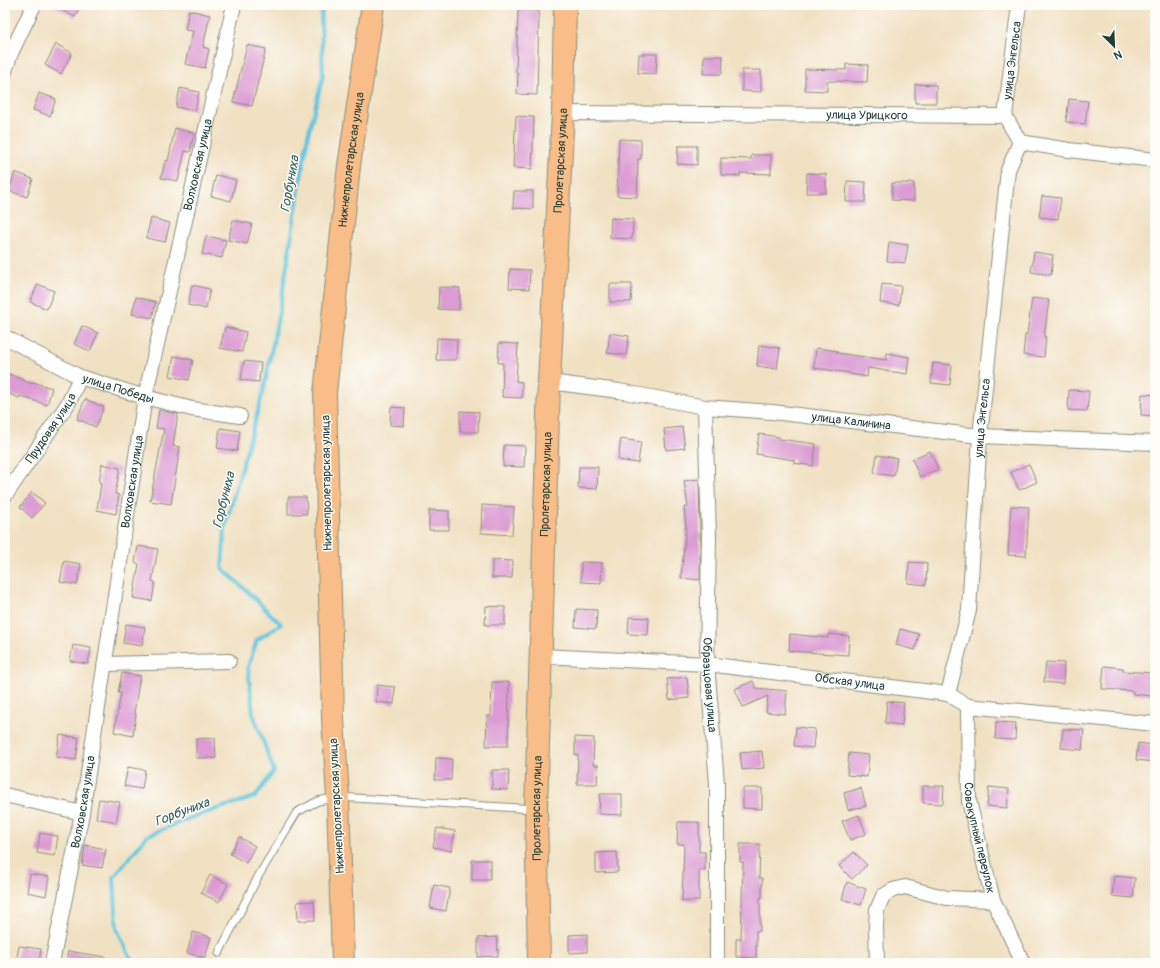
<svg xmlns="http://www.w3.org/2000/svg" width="1160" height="968" font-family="Pangolin,sans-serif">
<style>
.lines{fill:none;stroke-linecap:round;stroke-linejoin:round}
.stream{stroke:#60c5dd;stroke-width:4}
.building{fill:#dc9bd4}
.service-casing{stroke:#888f7c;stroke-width:9}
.minor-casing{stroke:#888f7c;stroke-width:16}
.primary-casing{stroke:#888f7c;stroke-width:24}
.service{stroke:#fff;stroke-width:7}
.minor{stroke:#fff;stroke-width:14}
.primary{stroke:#f8bd88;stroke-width:22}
.labels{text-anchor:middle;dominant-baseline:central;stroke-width:3;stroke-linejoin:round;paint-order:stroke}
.street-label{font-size:12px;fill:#1f3d34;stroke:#fdfcf7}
.water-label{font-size:13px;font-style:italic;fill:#2f5f5e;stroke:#fdfcf7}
</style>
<rect width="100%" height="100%" fill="#fdfcf7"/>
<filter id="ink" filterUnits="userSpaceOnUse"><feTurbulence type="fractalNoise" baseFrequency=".025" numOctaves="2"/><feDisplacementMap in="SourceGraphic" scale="8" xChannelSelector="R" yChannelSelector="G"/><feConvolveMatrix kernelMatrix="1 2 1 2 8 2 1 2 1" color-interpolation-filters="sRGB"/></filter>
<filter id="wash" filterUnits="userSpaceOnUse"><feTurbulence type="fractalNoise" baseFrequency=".012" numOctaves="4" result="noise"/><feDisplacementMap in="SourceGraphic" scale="16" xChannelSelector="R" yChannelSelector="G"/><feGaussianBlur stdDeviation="0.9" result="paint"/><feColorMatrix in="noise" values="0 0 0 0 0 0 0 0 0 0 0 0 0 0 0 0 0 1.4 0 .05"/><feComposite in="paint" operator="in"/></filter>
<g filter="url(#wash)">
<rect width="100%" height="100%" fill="#f1e1c3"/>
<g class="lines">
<path class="stream" d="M 133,963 L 117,929 L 114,877 L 147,836 L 195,816 L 255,797 L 274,771 L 253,713 L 248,667 L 257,640 L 281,624 L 250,594 L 222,568 L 225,527 L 264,389 L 281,302 L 308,135 L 323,76 L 321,19 L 323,5"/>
</g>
<g id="blocks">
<path class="building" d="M 52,5 L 81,5 L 75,17 Z
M 189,10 L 210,15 L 203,47 L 209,49 L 205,68 L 185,64 L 193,31 L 185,30 Z
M 518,10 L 539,11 L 537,95 L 517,94 L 518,73 L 516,73 Z
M 56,44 L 72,53 L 61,74 L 45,65 Z
M 247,45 L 266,49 L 252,106 L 233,102 Z
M 639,54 L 657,54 L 656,74 L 638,73 Z
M 704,56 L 723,56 L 722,74 L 703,74 Z
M 846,64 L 868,65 L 867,82 L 827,81 L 827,91 L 805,90 L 805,69 L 846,70 Z
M 742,70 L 761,70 L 761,92 L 742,91 Z
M 915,84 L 936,85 L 936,103 L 915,103 Z
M 180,88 L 199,92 L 195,111 L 176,107 Z
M 39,93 L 56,99 L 50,116 L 33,110 Z
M 1069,99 L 1088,101 L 1085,124 L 1066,122 Z
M 516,116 L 534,117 L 532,169 L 513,168 Z
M 175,128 L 194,133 L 190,152 L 185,151 L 178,181 L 161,178 L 165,161 L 168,161 Z
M 619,139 L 641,140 L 641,159 L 638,159 L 637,197 L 617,196 Z
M 678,146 L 697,146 L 697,165 L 677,164 Z
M 751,155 L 771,155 L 771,174 L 740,173 L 740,176 L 721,175 L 721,158 L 751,159 Z
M 15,172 L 33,179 L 27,197 L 9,191 Z
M 807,173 L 826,174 L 826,193 L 806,193 Z
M 216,175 L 236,180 L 231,201 L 211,196 Z
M 847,181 L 866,182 L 865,202 L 846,202 Z
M 892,183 L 914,183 L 914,201 L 892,200 Z
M 514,191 L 533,191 L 533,209 L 513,208 Z
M 1042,196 L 1061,198 L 1058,219 L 1039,217 Z
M 151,218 L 170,223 L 165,242 L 146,238 Z
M 611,218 L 633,219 L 632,239 L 610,238 Z
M 233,220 L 252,224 L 247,244 L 228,240 Z
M 206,236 L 226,240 L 222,258 L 202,254 Z
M 889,242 L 908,245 L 905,263 L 887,261 Z
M 1034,252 L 1053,255 L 1051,275 L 1031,272 Z
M 510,269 L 530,270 L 529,289 L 509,288 Z
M 38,284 L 54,291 L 47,309 L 30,302 Z
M 610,284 L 632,284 L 631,302 L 610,302 Z
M 882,284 L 901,286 L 899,305 L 880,303 Z
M 192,285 L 210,289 L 206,309 L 188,305 Z
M 439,287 L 460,288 L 459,310 L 438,309 Z
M 136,297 L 156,302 L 152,318 L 132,314 Z
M 1032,298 L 1049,300 L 1044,337 L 1046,337 L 1044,357 L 1023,355 L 1025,335 L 1027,335 Z
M 82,326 L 98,333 L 90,351 L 74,344 Z
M 225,327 L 246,332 L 242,352 L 220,348 Z
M 610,333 L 629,336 L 626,355 L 607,353 Z
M 437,338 L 457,339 L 456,360 L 436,360 Z
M 499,343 L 518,344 L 516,381 L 522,382 L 522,398 L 502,397 L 503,363 L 498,363 Z
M 759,345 L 780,348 L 777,369 L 757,366 Z
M 816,348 L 837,351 L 837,353 L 886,360 L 887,353 L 909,357 L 907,374 L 868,368 L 867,377 L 850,374 L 850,373 L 814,368 Z
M 174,356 L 193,360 L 189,380 L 170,376 Z
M 244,361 L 261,363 L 259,382 L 241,380 Z
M 933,363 L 952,365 L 950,385 L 931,383 Z
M 5,372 L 32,384 L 33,382 L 52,388 L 47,405 L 20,396 L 19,398 L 5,392 Z
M 1069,390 L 1089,391 L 1087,411 L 1068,410 Z
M 1142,394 L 1155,395 L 1155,416 L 1141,415 Z
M 85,399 L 104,407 L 96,427 L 77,419 Z
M 391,407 L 405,408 L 404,426 L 390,425 Z
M 159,410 L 178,414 L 173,446 L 180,447 L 171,504 L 150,501 L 164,429 L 156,428 Z
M 460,411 L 479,412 L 478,432 L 460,432 Z
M 682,427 L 685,448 L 666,450 L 664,429 Z
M 220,428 L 240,431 L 237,451 L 217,448 Z
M 759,434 L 779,437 L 779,439 L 816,444 L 813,466 L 794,463 L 794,460 L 756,454 Z
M 621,439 L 641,442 L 638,463 L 618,460 Z
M 504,445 L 525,446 L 524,467 L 503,466 Z
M 930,451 L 938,469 L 920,477 L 912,459 Z
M 877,455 L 897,458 L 894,476 L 874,473 Z
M 102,464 L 120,468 L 115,494 L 119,495 L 116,514 L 97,510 L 101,483 L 99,482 Z
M 1029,464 L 1037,482 L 1019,490 L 1011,472 Z
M 579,467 L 598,467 L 597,489 L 578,488 Z
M 699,479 L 700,535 L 700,580 L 681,578 L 686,526 L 684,507 L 688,507 L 684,481 Z
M 32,492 L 45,503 L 32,518 L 20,507 Z
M 288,497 L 306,497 L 307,514 L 288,514 Z
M 482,505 L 514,507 L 512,535 L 481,533 Z
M 1011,506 L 1029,507 L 1026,556 L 1008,555 Z
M 429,510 L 449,511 L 449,530 L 429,530 Z
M 138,546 L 158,549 L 152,581 L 155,582 L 152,601 L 133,598 L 139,564 L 135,563 Z
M 492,560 L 513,561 L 512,578 L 492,578 Z
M 64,561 L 81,564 L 77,585 L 60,582 Z
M 581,562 L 602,563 L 601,583 L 581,582 Z
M 909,562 L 927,563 L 926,585 L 908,583 Z
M 486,606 L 505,607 L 505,625 L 485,625 Z
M 576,609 L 597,610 L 596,629 L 575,627 Z
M 629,617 L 649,618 L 648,635 L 628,634 Z
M 126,624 L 145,627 L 142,646 L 123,643 Z
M 900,629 L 919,634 L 915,650 L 896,645 Z
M 790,634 L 828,638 L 828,634 L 849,636 L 848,655 L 789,651 Z
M 73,645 L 91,648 L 88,664 L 70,661 Z
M 1046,662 L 1064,663 L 1063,684 L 1044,682 Z
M 1104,666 L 1123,668 L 1123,671 L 1153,673 L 1152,696 L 1133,694 L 1133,691 L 1102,689 Z
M 122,673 L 140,676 L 134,713 L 136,714 L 133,736 L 114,732 L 121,693 L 118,693 Z
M 687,677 L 689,698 L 669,700 L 667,679 Z
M 753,681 L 756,688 L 787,691 L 785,714 L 766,712 L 768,696 L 743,707 L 735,689 Z
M 492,682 L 509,682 L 508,746 L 486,746 L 487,716 L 491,716 Z
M 377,685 L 395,687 L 394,704 L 376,702 Z
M 887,701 L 904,703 L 902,725 L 885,723 Z
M 996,722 L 1016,723 L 1015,740 L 995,739 Z
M 796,727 L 815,729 L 813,748 L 794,746 Z
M 1063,729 L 1084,730 L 1082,750 L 1061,748 Z
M 60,735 L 79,738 L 76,760 L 56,757 Z
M 575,737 L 594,738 L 593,765 L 598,765 L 597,784 L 577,784 L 578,755 L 575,755 Z
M 215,738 L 216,758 L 196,758 L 196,739 Z
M 1138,743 L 1155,745 L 1155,762 L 1136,760 Z
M 762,751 L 764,768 L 742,770 L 740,753 Z
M 849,753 L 869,755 L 867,777 L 847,775 Z
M 436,758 L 452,759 L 451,780 L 435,780 Z
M 128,767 L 145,770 L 142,789 L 124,786 Z
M 492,770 L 509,770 L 508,790 L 492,789 Z
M 923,786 L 944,786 L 943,804 L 923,803 Z
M 989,787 L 1009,789 L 1007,808 L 987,806 Z
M 743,788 L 762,788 L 762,809 L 743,808 Z
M 861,788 L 866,806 L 848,810 L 844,793 Z
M 600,794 L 622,794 L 622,815 L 599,814 Z
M 99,799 L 120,802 L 116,822 L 96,818 Z
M 859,815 L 866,834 L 850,840 L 842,821 Z
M 678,822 L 699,822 L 699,852 L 705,852 L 705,870 L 699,870 L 699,901 L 682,901 L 684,844 L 677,844 Z
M 437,828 L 455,831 L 451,851 L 433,847 Z
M 40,833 L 58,836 L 55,856 L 37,853 Z
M 239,837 L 255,846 L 246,863 L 230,854 Z
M 740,844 L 760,844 L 759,878 L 762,878 L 762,898 L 760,898 L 760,931 L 756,931 L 756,958 L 736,957 L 736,939 L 741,939 L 743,862 L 740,862 Z
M 85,845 L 106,849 L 102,868 L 82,865 Z
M 617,852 L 618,872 L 596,873 L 596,853 Z
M 854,852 L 867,865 L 852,879 L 839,866 Z
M 472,860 L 490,860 L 490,880 L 472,880 Z
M 30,874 L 49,877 L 46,896 L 27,892 Z
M 210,875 L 228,884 L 219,902 L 201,893 Z
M 1114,876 L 1135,878 L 1133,898 L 1112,896 Z
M 847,882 L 866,889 L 861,905 L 842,899 Z
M 434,885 L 450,888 L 446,911 L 430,908 Z
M 314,901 L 315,920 L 298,921 L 297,902 Z
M 193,932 L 211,937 L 205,958 L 187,953 Z
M 587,934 L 587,952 L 569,953 L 569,935 Z
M 497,937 L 498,956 L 478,957 L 478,938 Z
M 19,946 L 41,949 L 39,963 L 16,963 Z
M 68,951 L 106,957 L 105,963 L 66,963 Z"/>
</g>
</g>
<g filter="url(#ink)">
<use href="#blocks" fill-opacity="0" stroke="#888f7c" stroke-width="1"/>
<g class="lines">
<defs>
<path id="service" d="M 219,953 L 259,875 L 297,812 L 318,801 L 338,797 L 534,809"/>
<g id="minor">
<path d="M 5,71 L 11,53 L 34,5"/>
<path id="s1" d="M 563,113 L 1005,116 L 1020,142 L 1069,150 L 1155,160"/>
<path id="s2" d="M 1005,116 L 1019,5"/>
<path id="s3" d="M 5,337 L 80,377 L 145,397 L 192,409 L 240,416"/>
<path id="s4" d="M 549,382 L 619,391 L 705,407 L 772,412 L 980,436 L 1155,443"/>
<path id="s5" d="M 705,407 L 709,535 L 707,664 L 717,783 L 717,963"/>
<path id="s6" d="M 5,496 L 69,402 L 80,377"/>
<path id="s7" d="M 541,656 L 707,664 L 948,694 L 968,706 L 1155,724"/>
<path d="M 105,664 L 229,661"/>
<path id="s8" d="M 948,694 L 969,610 L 980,436 L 1008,170 L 1020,142"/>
<path id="s9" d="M 968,706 L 969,801 L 993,900 L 1023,963"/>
<path d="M 5,795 L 82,813"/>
<path id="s10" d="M 52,963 L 82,813 L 145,397 L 234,5"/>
<path d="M 877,963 L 876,926 L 877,910 L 883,896 L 893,890 L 905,887 L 947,898 L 993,900"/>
</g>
<g id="primary">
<path id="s11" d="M 343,963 L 338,797 L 333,719 L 325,393 L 349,166 L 373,5"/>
<path id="s12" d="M 539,963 L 536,809 L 549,382 L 563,113 L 565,5"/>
</g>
</defs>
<use href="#service" class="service-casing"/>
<use href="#minor" class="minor-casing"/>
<use href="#primary" class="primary-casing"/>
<use href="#service" class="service"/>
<use href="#minor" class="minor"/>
<use href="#primary" class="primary"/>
</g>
</g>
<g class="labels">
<g class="street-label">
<text stroke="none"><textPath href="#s2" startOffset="56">улица Энгельса</textPath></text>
<text stroke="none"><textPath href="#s1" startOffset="304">улица Урицкого</textPath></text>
<text stroke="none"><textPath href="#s11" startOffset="805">Нижнепролетарская улица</textPath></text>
<text stroke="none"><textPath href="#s12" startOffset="803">Пролетарская улица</textPath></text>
<text stroke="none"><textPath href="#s10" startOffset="812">Волховская улица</textPath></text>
<text stroke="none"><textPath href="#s3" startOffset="125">улица Победы</textPath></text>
<text stroke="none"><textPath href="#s8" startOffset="279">улица Энгельса</textPath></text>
<text stroke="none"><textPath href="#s4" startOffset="305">улица Калинина</textPath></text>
<text stroke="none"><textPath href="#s6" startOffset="82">Прудовая улица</textPath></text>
<text stroke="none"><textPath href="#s10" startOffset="488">Волховская улица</textPath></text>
<text transform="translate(327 483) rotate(-91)">Нижнепролетарская улица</text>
<text stroke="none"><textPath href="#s12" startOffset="479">Пролетарская улица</textPath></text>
<text stroke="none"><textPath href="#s7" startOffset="310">Обская улица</textPath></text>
<text stroke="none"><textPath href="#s5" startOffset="278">Образцовая улица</textPath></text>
<text stroke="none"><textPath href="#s10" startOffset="164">Волховская улица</textPath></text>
<text transform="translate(337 806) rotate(-93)">Нижнепролетарская улица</text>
<text stroke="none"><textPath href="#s12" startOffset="155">Пролетарская улица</textPath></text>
<text stroke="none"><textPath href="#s9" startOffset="133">Совокупный переулок</textPath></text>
</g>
<g class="water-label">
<text transform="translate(290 184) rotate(-80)">Горбуниха</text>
<text transform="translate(224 500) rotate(-76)">Горбуниха</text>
<text transform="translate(182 812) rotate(-21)">Горбуниха</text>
</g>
</g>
<rect width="1160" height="968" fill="none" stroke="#fdfcf7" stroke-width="20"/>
<g transform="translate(1114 46) rotate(156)" stroke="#fdfcf7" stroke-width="3" paint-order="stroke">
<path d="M0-3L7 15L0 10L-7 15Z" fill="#1f3d34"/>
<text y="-6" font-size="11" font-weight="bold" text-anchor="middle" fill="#1f3d34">N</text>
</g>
</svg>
